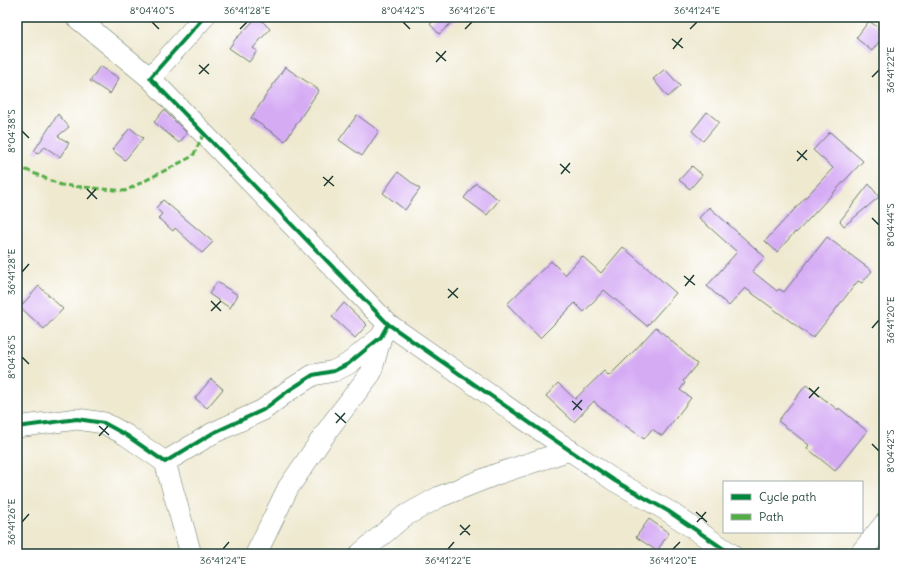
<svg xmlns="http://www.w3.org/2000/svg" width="901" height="571" font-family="Delius,sans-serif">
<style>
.building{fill:#d5acf4}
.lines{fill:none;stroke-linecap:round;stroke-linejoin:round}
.minor-casing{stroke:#68796b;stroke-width:22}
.minor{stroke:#fff;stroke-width:21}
.quiet{stroke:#52ad45;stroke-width:3;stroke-dasharray:6 3;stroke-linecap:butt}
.cycleway-casing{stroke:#fff;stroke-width:6}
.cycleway{stroke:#00873e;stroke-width:4}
.ticks{fill:none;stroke:#1f3d34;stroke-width:1.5}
.neatline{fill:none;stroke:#1f3d34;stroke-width:1.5}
.ticks-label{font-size:10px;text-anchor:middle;fill:#1f3d34}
</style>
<rect width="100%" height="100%" fill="#fff"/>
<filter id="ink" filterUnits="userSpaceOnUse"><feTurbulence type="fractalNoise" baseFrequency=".025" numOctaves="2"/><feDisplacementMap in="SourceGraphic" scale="8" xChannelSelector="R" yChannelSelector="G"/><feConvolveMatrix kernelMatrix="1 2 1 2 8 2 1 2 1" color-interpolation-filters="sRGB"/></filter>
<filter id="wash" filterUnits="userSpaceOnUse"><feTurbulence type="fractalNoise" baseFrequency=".012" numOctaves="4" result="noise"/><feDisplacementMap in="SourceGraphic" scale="16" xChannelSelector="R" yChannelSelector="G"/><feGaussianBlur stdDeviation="0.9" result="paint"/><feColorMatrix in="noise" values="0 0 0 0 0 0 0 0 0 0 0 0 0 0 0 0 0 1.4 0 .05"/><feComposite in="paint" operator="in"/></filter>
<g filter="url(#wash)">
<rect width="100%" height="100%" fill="#efe9d0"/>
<g id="blocks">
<path class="building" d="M 257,17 L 258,17 L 270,29 L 253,48 L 257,51 L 249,62 L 229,48 L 237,37 L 238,37 Z
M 438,17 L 458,17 L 439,34 L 430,24 Z
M 869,21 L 884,32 L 884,35 L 872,51 L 856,38 Z
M 100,66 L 119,78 L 110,94 L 90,81 Z
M 285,67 L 319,90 L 285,141 L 251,118 Z
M 665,69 L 680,86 L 668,97 L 653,79 Z
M 164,110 L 187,133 L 179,143 L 154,122 Z
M 707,112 L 719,122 L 703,141 L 692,131 Z
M 58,114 L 69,127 L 58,136 L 69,143 L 60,157 L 45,147 L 37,154 L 34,151 Z
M 357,115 L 379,131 L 362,156 L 339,140 Z
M 130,128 L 143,138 L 125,160 L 112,150 Z
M 830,132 L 863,161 L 796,233 L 795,232 L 777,252 L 765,241 L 833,168 L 813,150 Z
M 692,166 L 702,175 L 690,189 L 679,180 Z
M 398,172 L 420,189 L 405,210 L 383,193 Z
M 476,183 L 499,200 L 487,215 L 464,198 Z
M 869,184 L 879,197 L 844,226 L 840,221 Z
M 163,200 L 207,237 L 213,242 L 202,253 L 175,228 L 173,231 L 158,218 L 162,214 L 156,208 Z
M 709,207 L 765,257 L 752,271 L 777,291 L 779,289 L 784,292 L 827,237 L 872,271 L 862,283 L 858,281 L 813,338 L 745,288 L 729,306 L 707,286 L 737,252 L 699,218 Z
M 623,247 L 676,293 L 647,326 L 604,290 L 584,312 L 575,303 L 540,338 L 507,304 L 551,261 L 565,275 L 582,256 L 601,273 Z
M 217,282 L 238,295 L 230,308 L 209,294 Z
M 39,286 L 63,309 L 44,329 L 20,307 Z
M 344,303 L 367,325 L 355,338 L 332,317 Z
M 656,327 L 697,364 L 683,381 L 685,383 L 680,390 L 691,398 L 662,436 L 652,429 L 644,439 L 598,406 L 594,401 L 574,422 L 546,396 L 558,383 L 575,399 L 604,371 L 609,376 L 635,350 Z
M 211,379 L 223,389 L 207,408 L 195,398 Z
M 806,385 L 838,410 L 839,408 L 867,431 L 835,471 L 807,448 L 809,445 L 778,421 Z
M 649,519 L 669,533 L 657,551 L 636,537 Z"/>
</g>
</g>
<g filter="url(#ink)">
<use href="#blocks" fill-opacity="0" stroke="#68796b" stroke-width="1"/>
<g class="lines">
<defs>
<path id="minor" d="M 76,17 L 150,78
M 204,17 L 150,78 L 388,324 L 537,428 L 615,481 L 668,511 L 731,554
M 17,427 L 77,419 L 104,423 L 126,435 L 165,462 L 213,433 L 263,410 L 288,391 L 313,375 L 334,371 L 348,364 L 381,337 L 388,324
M 165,462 L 191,554
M 256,554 L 288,488 L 332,424 L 371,373 L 381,337
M 360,554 L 403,517 L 439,497 L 497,474 L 570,450
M 860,554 L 884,524"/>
</defs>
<use href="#minor" class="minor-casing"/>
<use href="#minor" class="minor"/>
<path class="quiet" d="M 17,166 L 61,185 L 125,191 L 193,156 L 204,133"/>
<defs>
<path id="cycleway" d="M 204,17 L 150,78 L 388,324 L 537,428 L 615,481 L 668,511 L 731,554
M 17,427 L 77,419 L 104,423 L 126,435 L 165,462 L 213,433 L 263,410 L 288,391 L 313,375 L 334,371 L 348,364 L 381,337 L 388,324"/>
</defs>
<use href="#cycleway" class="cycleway-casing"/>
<use href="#cycleway" class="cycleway"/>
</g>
</g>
<path class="ticks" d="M 152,22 L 159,29M 403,22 L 410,29M 240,29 L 247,22M 465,29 L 472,22M 690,29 L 697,22M 672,39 L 683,48M 673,49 L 682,38M 436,52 L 446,61M 436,62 L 446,51M 199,65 L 209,74M 199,74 L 209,64M 872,77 L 879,70M 22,131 L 29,138M 797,151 L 807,160M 797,161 L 807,150M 560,164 L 570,173M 561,174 L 570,163M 323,177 L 334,186M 324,186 L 333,176M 87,189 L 97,199M 87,199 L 96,189M 872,218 L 879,225M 22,272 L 29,264M 684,276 L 695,285M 685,286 L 694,275M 448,289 L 458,298M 448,298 L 458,288M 211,301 L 221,311M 211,311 L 221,301M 872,328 L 879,320M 22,357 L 29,364M 809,388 L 819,397M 809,398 L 819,387M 572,401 L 582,410M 573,410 L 582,400M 335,413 L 346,423M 336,423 L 345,413M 99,426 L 109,435M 99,436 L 108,426M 872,444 L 879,451M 696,512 L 707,522M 22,522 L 29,514M 697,522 L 706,512M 460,525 L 470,535M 460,535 L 470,525M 223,549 L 229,542M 448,549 L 454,542M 673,549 L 680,542"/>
<rect width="901" height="571" fill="none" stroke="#fff" stroke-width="44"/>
<rect x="723" y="481" width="140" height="52" fill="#ffffff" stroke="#a5b1ae"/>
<rect x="731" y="494" width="20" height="6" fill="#00873e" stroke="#a5b1ae"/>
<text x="759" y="501" font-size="12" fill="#1f3d34">Cycle path</text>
<rect x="731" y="514" width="20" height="6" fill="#52ad45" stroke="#a5b1ae"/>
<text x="759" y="521" font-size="12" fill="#1f3d34">Path</text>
<rect x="22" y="22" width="857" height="527" class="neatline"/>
<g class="ticks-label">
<text x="152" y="14">8°04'40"S</text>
<text x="247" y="14">36°41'28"E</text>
<text x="403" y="14">8°04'42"S</text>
<text x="472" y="14">36°41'26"E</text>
<text x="697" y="14">36°41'24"E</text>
<text transform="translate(890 70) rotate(-90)" y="4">36°41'22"E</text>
<text transform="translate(11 131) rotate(-90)" y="4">8°04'38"S</text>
<text transform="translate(890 225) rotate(-90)" y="4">8°04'44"S</text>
<text transform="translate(11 272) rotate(-90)" y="4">36°41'28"E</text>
<text transform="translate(890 320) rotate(-90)" y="4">36°41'20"E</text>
<text transform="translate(11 357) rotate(-90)" y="4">8°04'36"S</text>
<text transform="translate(890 451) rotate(-90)" y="4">8°04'42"S</text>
<text transform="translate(11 522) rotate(-90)" y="4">36°41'26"E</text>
<text x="223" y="564">36°41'24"E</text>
<text x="448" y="564">36°41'22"E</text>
<text x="673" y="564">36°41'20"E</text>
</g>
</svg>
